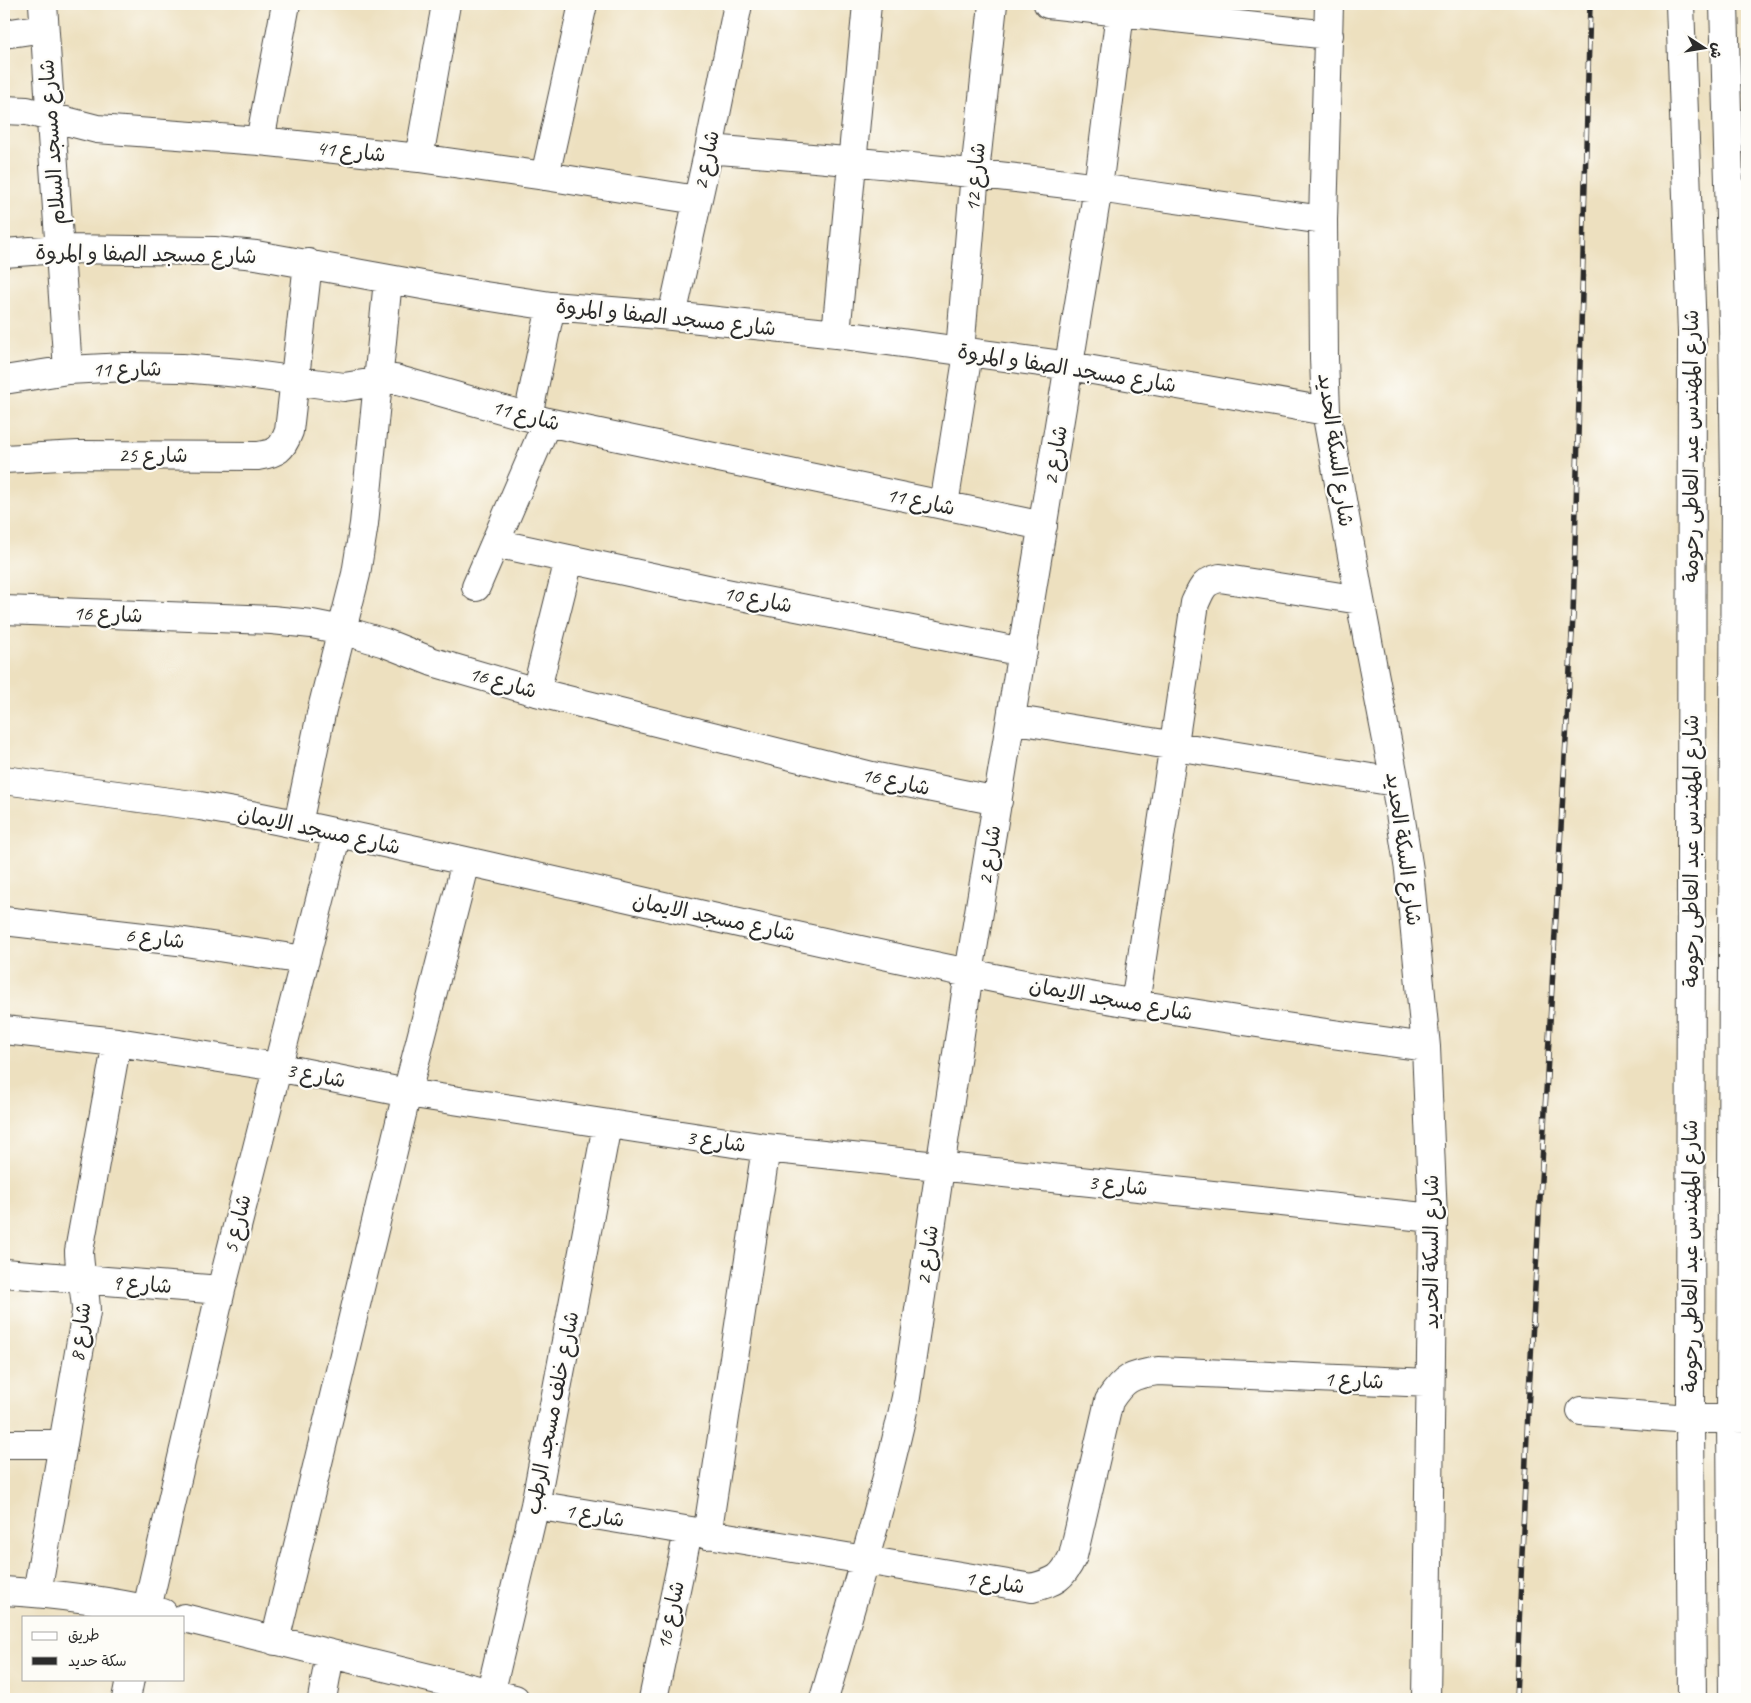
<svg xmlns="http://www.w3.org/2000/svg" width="1751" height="1703" font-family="Caveat,'Playpen Sans Arabic',sans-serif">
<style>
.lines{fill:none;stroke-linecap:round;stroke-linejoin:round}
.street-casing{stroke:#484641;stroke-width:30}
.street{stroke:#fff;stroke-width:28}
.rail-casing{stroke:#2b2b2b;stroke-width:5.5}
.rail{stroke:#fdfcf7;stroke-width:4;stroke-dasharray:11;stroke-linecap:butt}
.labels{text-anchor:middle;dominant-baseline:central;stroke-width:4.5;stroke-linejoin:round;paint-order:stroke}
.street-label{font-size:21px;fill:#2b2b2b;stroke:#fdfcf7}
</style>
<rect width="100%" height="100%" fill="#fdfcf7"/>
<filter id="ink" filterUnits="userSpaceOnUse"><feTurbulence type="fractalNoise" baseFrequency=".02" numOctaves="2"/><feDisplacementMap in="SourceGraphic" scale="10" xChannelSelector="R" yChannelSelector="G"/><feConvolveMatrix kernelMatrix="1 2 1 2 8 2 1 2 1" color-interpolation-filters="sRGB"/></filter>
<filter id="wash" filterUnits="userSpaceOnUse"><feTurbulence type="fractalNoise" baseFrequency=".0096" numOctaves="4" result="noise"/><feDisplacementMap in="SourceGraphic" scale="20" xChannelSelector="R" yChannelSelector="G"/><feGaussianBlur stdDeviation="1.12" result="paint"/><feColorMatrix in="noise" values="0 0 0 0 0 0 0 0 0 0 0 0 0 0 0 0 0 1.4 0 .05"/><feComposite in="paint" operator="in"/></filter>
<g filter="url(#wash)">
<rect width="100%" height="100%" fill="#ede0bf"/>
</g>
<g filter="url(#ink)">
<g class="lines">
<defs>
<path id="street" d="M 43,4 L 68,370
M 1048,4 L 1329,35
M 1329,4 L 1323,220 L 1324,358 L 1326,411 L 1360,600 L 1395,782 L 1409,870 L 1426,1047 L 1433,1218 L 1426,1699
M 1680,4 L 1692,333 L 1690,1419 L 1692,1699
M 1724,4 L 1733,325 L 1735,486 L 1731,1418 L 1733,1699
M 4,34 L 44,28
M 4,110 L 27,111 L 97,129 L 260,141 L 419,158 L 545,176 L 697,200
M 260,141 L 286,4
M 709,149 C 839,160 968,171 1098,188 C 1173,198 1248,210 1323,220
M 419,158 L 446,4
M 545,176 L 583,4
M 4,253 L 59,249 L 214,251 L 256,255 L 478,295 L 551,306 L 672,316 L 836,334 L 1070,366 L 1326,411
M 672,316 L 709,149 L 738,4
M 836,334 L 867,4
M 960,351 L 975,173 L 993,4
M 4,380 L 68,370 L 125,367 L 182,368 L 239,373 L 344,387 L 395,379 L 547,422 L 1043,526
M 528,416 L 551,306
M 4,459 L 79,455 L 258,456 C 277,453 282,450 289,431 L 308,263
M 944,505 L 968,353
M 495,543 L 721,592 L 1023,652
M 476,587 L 547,422
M 4,610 L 272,620 L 312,624 L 342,630 L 385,643 L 433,662 L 536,692 L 872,776 L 998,801
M 536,692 L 569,560
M 1011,719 L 1395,782
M 4,780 L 200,806 L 251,815 C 491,863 729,924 969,973 C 1120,1004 1273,1026 1426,1047
M 298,824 L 322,709 L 356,574 L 364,524 L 388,280
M 4,921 L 178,941 L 305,960
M 1135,1004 L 1195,603 C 1202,588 1203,582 1220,578 L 1360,600
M 4,1030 L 117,1042 L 277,1067 L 407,1093 L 766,1148 L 1433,1218
M 4,1273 L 221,1290
M 1581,1411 L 1690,1419 L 1747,1418
M 4,1444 L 62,1444
M 535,1505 L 1032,1588 C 1056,1581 1062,1579 1073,1556 L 1109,1401 C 1124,1378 1131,1375 1158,1371 L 1430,1383
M 707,1535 L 766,1148
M 4,1591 C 57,1594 111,1601 163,1613
M 37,1593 L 86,1312 C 86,1291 79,1272 79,1251 L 117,1042
M 145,1617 L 221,1290 L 337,833
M 184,1618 L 515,1699
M 275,1641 L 407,1093 L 466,862
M 126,1699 L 130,1679
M 322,1699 L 330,1654
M 489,1699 L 535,1505 L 607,1125
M 653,1699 L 688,1532
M 824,1699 C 853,1599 884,1499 906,1397 L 969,973 L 1098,188 L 1121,4"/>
</defs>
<use href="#street" class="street-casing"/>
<use href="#street" class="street"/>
<defs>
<path id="rail" d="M 1516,1699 L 1528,1410 L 1573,616 L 1590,4"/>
</defs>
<use href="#rail" class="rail-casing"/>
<use href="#rail" class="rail"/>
</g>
</g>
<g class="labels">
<g class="street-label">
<text transform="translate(52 142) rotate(-94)">شارع مسجد السلام</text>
<text transform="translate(351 151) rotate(6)">شارع 41</text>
<text transform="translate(706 160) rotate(-78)">شارع 2</text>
<text transform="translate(975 177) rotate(-85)">شارع 12</text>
<text transform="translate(146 254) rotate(1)">شارع مسجد الصفا و المروة</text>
<text transform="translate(666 317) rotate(6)">شارع مسجد الصفا و المروة</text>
<text transform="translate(1067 368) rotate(9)">شارع مسجد الصفا و المروة</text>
<text transform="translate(127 369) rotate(-1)">شارع 11</text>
<text transform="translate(526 415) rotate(15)">شارع 11</text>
<text transform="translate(1691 446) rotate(-90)">شارع المهندس عبد العاطى رحومة</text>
<text transform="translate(1336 450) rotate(82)">شارع السكة الحديد</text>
<text x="153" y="455">شارع 25</text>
<text transform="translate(1055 455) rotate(-80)">شارع 2</text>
<text transform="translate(921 501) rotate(12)">شارع 11</text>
<text transform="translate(758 599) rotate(11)">شارع 10</text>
<text transform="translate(108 614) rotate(2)">شارع 16</text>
<text transform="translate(503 682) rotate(16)">شارع 16</text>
<text transform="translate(896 781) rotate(12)">شارع 16</text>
<text transform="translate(319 830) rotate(12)">شارع مسجد الايمان</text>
<text transform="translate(1404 849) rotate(82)">شارع السكة الحديد</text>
<text transform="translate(1691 851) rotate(-90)">شارع المهندس عبد العاطى رحومة</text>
<text transform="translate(989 855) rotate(-81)">شارع 2</text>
<text transform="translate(714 917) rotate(12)">شارع مسجد الايمان</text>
<text transform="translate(155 938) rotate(7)">شارع 6</text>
<text transform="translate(1111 999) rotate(10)">شارع مسجد الايمان</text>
<text transform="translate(316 1075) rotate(11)">شارع 3</text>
<text transform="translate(716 1141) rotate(8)">شارع 3</text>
<text transform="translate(1118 1185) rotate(6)">شارع 3</text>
<text transform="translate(237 1224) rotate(-76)">شارع 5</text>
<text transform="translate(1431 1252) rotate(-90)">شارع السكة الحديد</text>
<text transform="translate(927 1255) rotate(-82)">شارع 2</text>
<text transform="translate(1690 1256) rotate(-90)">شارع المهندس عبد العاطى رحومة</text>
<text transform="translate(142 1284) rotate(4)">شارع 9</text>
<text transform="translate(80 1332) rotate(-83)">شارع 8</text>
<text transform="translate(1354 1380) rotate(3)">شارع 1</text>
<text transform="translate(552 1413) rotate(-79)">شارع خلف مسجد الرطب</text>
<text transform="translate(595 1515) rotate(10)">شارع 1</text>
<text transform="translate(995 1582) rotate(9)">شارع 1</text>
<text transform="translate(670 1615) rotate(-78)">شارع 16</text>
</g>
</g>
<rect width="1751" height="1703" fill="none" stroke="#fdfcf7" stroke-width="20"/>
<rect x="22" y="1616" width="162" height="65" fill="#fdfcf7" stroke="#a9a8a5"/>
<rect x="32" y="1632" width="25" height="8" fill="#ffffff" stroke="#a9a8a5"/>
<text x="68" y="1640" font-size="15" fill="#2b2b2b">طريق</text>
<rect x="32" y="1657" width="25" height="8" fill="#2b2b2b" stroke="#a9a8a5"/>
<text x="68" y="1666" font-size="15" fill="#2b2b2b">سكة حديد</text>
<g transform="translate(1704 48) rotate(102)" stroke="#fdfcf7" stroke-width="4" paint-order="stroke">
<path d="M0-4L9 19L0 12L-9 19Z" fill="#2b2b2b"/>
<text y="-8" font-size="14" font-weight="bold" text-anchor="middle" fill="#2b2b2b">ش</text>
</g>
</svg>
